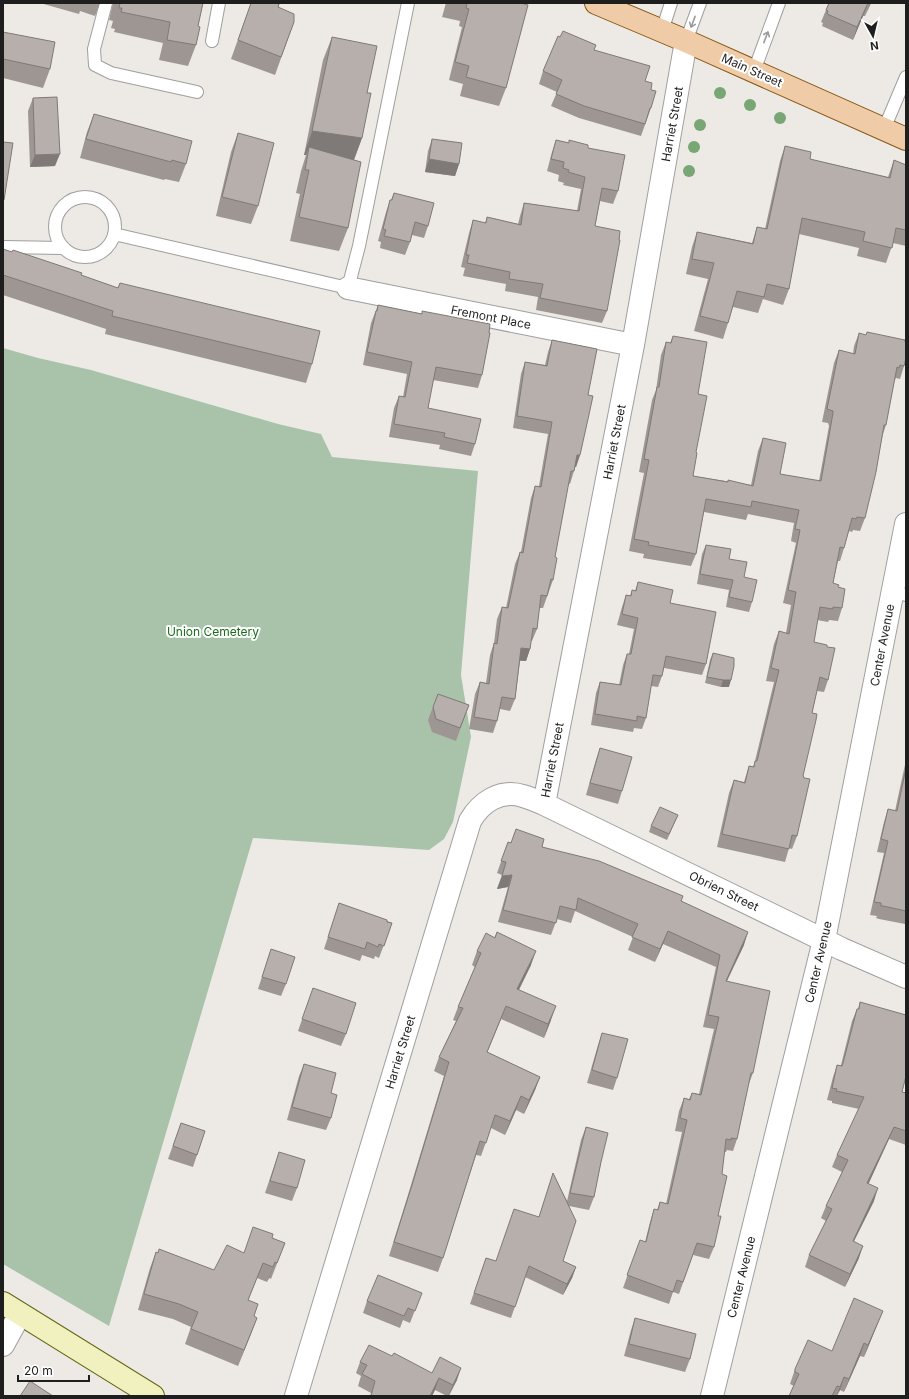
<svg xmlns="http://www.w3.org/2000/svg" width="909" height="1399" font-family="Inter,sans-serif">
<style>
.cemetery{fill:#a9c3ab}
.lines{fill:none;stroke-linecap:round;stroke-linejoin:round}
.service-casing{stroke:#9f9f9f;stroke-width:14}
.minor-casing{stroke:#9f9f9f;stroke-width:24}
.secondary-casing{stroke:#646712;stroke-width:24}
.primary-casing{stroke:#855712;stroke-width:24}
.service{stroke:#fff;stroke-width:12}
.minor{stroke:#fff;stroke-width:22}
.secondary{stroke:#f1f0bf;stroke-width:22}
.primary{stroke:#f0cba7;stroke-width:22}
.tree{fill:#78a675}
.wall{fill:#9d9693}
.shaded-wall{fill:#7f7a78}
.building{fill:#b6afab;stroke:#7f7a78}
.oneway{stroke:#9a9a9a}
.labels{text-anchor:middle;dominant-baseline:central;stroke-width:4;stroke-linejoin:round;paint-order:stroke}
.street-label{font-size:12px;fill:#1e1e1e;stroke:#fff}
.park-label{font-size:12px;fill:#196e1a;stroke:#fff}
</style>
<rect width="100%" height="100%" fill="#edeae5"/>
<path class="cemetery" d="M 3,348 L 38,358 L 91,370 L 278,424 L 321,434 L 332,457 L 478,471 L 461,675 L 471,737 L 453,822 L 444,839 L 429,850 L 253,838 L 109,1326 L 3,1264 Z"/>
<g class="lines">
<defs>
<path id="service" d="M 106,3 L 94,49 L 95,65 L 111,73 L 197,92
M 662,31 L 671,3
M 212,41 L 219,3
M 686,41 L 700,3
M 754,71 L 779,3
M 884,129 L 906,77
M55 227a30 30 0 1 1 60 0a30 30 0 1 1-60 0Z
M 114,234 L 348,288 L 359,246 L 408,3
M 3,247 L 64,248
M 892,592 L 906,595"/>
<path id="minor" d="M 348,288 L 633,345
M 544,804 L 633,345 L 686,41
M 3,1345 L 20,1314
M 296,1396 L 470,821 C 481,802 500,789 523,796 C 530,798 537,801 544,804 L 842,949 L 906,977
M 712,1396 L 824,940 L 906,524"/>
<path id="secondary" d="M 3,1303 L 153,1396"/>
<path id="primary" d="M 596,3 L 686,41 L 906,139"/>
</defs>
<use href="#service" class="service-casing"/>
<use href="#minor" class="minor-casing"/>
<use href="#secondary" class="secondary-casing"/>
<use href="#primary" class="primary-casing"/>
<use href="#service" class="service"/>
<use href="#minor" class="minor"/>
<use href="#secondary" class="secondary"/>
<use href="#primary" class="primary"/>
</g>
<g class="tree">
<circle cx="720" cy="93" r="6"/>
<circle cx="750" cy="105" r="6"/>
<circle cx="780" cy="118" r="6"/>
<circle cx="700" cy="125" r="6"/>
<circle cx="694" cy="147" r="6"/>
<circle cx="689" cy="171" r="6"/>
</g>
<path class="wall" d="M 40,3 L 100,3 L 95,16 L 80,11 L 79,14 Z
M 113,3 L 203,3 L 198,26 L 196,45 L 188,66 L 159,60 L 163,43 L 114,32 L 115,29 L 111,28 L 113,21 L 109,20 Z
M 251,3 L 280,3 L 278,8 L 294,22 L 275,75 L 231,59 Z
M 446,3 L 521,3 L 506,88 L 499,106 L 460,96 L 463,84 L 449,80 L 462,27 L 459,26 L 460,21 L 442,17 Z
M 871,3 L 865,16 L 863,16 L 853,40 L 822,26 L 823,23 L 821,22 L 826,10 Z
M 3,32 L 50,69 L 43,88 L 3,78 Z
M 332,37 L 367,93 L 362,138 L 354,160 L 348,228 L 339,251 L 290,241 L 300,194 L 296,193 L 301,171 L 306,155 L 304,155 L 323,60 Z
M 594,50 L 645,81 L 651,90 L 651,108 L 641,136 L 579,118 L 551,106 L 557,92 L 539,84 L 543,71 Z
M 33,98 L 55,166 L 30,167 L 28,111 Z
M 94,114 L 186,164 L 179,182 L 165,179 L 164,180 L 80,158 L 87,132 Z
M 238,133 L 258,206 L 251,224 L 216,216 L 231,152 Z
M 432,139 L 459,164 L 455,176 L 425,172 L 428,151 Z
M 556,140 L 588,148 L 618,191 L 613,204 L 600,201 L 595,226 L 607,311 L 602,323 L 536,310 L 538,297 L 505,291 L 506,284 L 463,276 L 465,268 L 461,267 L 469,233 L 473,220 L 485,223 L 487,217 L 518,224 L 520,216 L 524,203 L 577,211 L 581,189 L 563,185 L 564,183 L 558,181 L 559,175 L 547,171 L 552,152 Z
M 785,146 L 810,159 L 888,177 L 894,160 L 906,165 L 906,246 L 893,243 L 886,263 L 857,256 L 859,248 L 799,234 L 789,289 L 783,305 L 763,299 L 758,313 L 733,307 L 723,339 L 694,331 L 708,279 L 686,274 L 692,247 L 697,232 L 752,243 L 757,227 L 765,229 L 780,161 Z
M 394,193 L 428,226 L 424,238 L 412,235 L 410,242 L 405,255 L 380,248 L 381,242 L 378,241 L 386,212 L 390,200 L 391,200 Z
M 3,249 L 118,288 L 120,283 L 312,364 L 306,383 L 105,334 L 106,329 L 3,295 Z
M 378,305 L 422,314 L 422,311 L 482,375 L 478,388 L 433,380 L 428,408 L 475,444 L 471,456 L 439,449 L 440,445 L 389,437 L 394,408 L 399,396 L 403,397 L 407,374 L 363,365 L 371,323 Z
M 859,333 L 904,366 L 900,379 L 896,378 L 894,381 L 886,425 L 883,434 L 865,518 L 860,531 L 853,530 L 852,532 L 849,531 L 844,548 L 840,561 L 838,561 L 833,583 L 838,587 L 842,608 L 838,621 L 829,620 L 828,622 L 817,620 L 814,642 L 827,647 L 828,680 L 824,692 L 817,691 L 812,713 L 803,776 L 797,836 L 792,849 L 789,848 L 785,862 L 717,847 L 729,793 L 734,780 L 744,782 L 749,766 L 753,767 L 755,761 L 774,682 L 766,681 L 774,644 L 779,631 L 786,633 L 791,605 L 783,603 L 796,543 L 791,541 L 794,523 L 748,514 L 746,520 L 704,512 L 696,554 L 691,566 L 643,558 L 644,554 L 629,551 L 644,473 L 639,472 L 652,400 L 656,390 L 661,355 L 666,342 L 670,343 L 673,336 L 698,394 L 696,452 L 693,476 L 751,485 L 758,451 L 763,438 L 780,474 L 819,481 L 829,426 L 828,423 L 822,422 L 834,363 L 839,350 L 853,354 L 854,346 Z
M 552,340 L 588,395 L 580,455 L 576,467 L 575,467 L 574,471 L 570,484 L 568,483 L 555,557 L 553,580 L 543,608 L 539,608 L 537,629 L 532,641 L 531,641 L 530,649 L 526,661 L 520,661 L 515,699 L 510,711 L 500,709 L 497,721 L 493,733 L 469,729 L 475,694 L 480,682 L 486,683 L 490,655 L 494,643 L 497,619 L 502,607 L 506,608 L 515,564 L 520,552 L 521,552 L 531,498 L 535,486 L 539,486 L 548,434 L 513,428 L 521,374 L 525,362 L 545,365 L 548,352 Z
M 706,545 L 729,559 L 744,577 L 752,602 L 749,612 L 726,607 L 729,590 L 697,584 L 702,554 Z
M 638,582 L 670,603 L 706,664 L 702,675 L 664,668 L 662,676 L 658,687 L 651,686 L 646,718 L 642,729 L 634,728 L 633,732 L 591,725 L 596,693 L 600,682 L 619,685 L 623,665 L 627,654 L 629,654 L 634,629 L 617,625 L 622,607 L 626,595 L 630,596 L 632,590 L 635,591 Z
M 713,653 L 729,687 L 721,687 L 705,683 L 710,660 Z
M 438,694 L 469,705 L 456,741 L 432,732 L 428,720 Z
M 600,748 L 622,791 L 618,804 L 586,795 L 596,760 Z
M 906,760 L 906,922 L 905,924 L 879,919 L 876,918 L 877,916 L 870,915 L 884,853 L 877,852 L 884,822 L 888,809 L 895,811 Z
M 678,815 L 667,840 L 649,832 L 651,826 Z
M 516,829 L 542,847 L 683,896 L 681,901 L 744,945 L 727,981 L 753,1073 L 748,1086 L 737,1139 L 733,1151 L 727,1150 L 726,1152 L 724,1152 L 718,1216 L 714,1247 L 709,1259 L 693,1255 L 679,1294 L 673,1292 L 669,1304 L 623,1288 L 640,1240 L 645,1242 L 650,1222 L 654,1209 L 657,1210 L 660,1202 L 666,1204 L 682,1132 L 675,1131 L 679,1111 L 684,1098 L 689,1099 L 692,1093 L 699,1094 L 714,1029 L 703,1027 L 716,967 L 663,944 L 655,962 L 628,950 L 633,937 L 575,911 L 571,923 L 557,919 L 551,935 L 498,922 L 508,887 L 497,889 L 502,875 L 497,873 L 508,842 L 511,843 Z
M 339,903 L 392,923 L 379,958 L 375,956 L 374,959 L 362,955 L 360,961 L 324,949 Z
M 497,932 L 531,965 L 519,990 L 551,1020 L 544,1038 L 501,1019 L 487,1052 L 540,1077 L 535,1090 L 524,1114 L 516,1110 L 505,1135 L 491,1128 L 481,1156 L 476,1155 L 443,1258 L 438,1272 L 389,1256 L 407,1198 L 444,1076 L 434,1071 L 439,1057 L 456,1021 L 453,1020 L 458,1007 L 475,967 L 472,965 L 477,951 L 494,938 Z
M 271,949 L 286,984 L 281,996 L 258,989 Z
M 313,988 L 346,1034 L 341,1046 L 298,1031 Z
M 860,1002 L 902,1092 L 906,1093 L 906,1145 L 889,1139 L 868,1184 L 874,1201 L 854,1241 L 859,1258 L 845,1287 L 805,1267 L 809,1255 L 826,1221 L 821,1218 L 826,1206 L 842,1172 L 832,1167 L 837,1155 L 859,1109 L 832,1103 L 832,1101 L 827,1100 L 833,1077 L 837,1065 L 841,1065 L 852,1021 L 857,1009 L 858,1009 Z
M 602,1033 L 617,1078 L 613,1090 L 587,1083 L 598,1045 Z
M 304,1064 L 331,1093 L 331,1118 L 326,1130 L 287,1120 L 299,1076 Z
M 181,1123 L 205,1131 L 193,1167 L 168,1159 Z
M 586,1127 L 601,1162 L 594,1197 L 589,1210 L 569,1206 L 563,1261 L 576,1267 L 572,1278 L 563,1295 L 525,1277 L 511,1318 L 470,1304 L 486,1258 L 496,1261 L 539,1217 L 553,1173 L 567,1201 L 581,1140 Z
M 279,1152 L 297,1188 L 292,1201 L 265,1193 Z
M 272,1238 L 285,1243 L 271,1279 L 269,1278 L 267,1282 L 257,1278 L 248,1301 L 254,1316 L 257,1318 L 238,1366 L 185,1344 L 191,1327 L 173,1319 L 138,1310 L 150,1268 L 156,1252 L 214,1270 Z
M 367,1301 L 417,1305 L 410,1323 L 403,1320 L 400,1328 L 363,1313 Z
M 883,1311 L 878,1323 L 864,1357 L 860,1356 L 844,1392 L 840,1390 L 837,1396 L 789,1396 L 794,1386 L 790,1384 L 795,1369 L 832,1351 Z
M 635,1318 L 690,1359 L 685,1372 L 624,1356 L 631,1330 Z
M 360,1362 L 432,1373 L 457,1380 L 449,1396 L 447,1396 L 435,1390 L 432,1396 L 370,1396 L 371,1393 L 358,1386 L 361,1376 L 356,1373 Z"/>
<path class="shaded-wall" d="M 868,3 L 863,16 L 853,40 L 857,27 Z
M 870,3 L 871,3 L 865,16 L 870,4 Z
M 312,131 L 362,138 L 353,162 L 309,147 L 306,155 L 304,155 Z
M 60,154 L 55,166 L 30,167 L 35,155 Z
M 429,159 L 459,164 L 455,176 L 425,172 Z
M 577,455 L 580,455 L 576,467 L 573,467 Z
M 521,648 L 530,649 L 526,661 L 517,660 Z
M 723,680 L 731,680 L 729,687 L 721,687 Z
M 512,875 L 508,887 L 497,889 L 502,876 Z
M 668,931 L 663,944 L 655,962 L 660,949 Z
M 748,932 L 744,945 L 721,993 L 726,981 Z
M 536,951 L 531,965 L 512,1003 L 517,989 Z
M 506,1006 L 501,1019 L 482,1065 L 487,1052 Z
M 556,1006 L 551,1020 L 544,1038 L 548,1024 Z
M 540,1077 L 535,1090 L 524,1114 L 529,1100 Z
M 521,1096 L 516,1110 L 505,1135 L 510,1121 Z
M 894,1127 L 889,1139 L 863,1196 L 867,1183 Z
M 878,1188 L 874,1201 L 848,1253 L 853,1241 Z
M 863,1246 L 859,1258 L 845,1287 L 850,1274 Z
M 275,1262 L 269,1278 L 267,1282 Z
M 576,1267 L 572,1278 L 563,1295 L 567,1284 Z
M 883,1311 L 878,1323 L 864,1357 L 868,1345 Z
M 257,1318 L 251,1334 L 238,1366 L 244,1350 Z
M 864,1343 L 860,1356 L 844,1392 L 849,1379 Z
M 461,1368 L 457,1380 L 448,1396 L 453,1385 Z
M 844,1377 L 840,1390 L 836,1396 L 840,1387 Z
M 439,1378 L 435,1390 L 432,1396 L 430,1396 Z"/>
<path class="building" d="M 120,3 L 203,3 L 198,26 L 200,27 L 196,45 L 167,40 L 170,22 L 121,12 L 122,8 L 119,8 Z
M 251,3 L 279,3 L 278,7 L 294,14 L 294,22 L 281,57 L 238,40 Z
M 467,3 L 521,3 L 528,5 L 506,88 L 466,77 L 469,66 L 455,62 L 469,9 L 466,8 Z
M 829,3 L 870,3 L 870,4 L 868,3 L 857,27 L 827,14 L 828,11 L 826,10 Z
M 563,31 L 596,45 L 594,50 L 650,66 L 645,81 L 652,83 L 651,90 L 656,91 L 651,108 L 650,108 L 645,124 L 584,106 L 556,94 L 562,80 L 543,71 L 558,36 L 560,37 Z
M 3,32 L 55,42 L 50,69 L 3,59 Z
M 332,37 L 377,46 L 367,93 L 371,93 L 362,138 L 312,131 Z
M 57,97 L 60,154 L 35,155 L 33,98 Z
M 94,114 L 192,141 L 186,164 L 172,160 L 171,162 L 86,139 Z
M 238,133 L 274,143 L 258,206 L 222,197 Z
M 432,139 L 462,143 L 459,164 L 429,159 Z
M 556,140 L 569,143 L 569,140 L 588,145 L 588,148 L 625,155 L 618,191 L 602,188 L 595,226 L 620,231 L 619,240 L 620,240 L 607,311 L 540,298 L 543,284 L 509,279 L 510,272 L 467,263 L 469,255 L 466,255 L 473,220 L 486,223 L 487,217 L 521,225 L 524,203 L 579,211 L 585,177 L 568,172 L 569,170 L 563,168 L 564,162 L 551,159 Z
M 3,142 L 13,143 L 4,200 L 3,200 Z
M 785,146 L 811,152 L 810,159 L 890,178 L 894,160 L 906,165 L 906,230 L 896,228 L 892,248 L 863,241 L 865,232 L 802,218 L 789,289 L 767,284 L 764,297 L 737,291 L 728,323 L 700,316 L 714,263 L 692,259 L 697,232 L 753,244 L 757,227 L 767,229 Z
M 309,147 L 361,162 L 348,228 L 299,217 L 309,170 L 305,170 Z
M 394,193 L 434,203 L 428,226 L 415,222 L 410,242 L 384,236 L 386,230 L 383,229 L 390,200 L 392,200 Z
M 3,249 L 12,252 L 13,250 L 82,273 L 81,275 L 118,288 L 120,283 L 320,331 L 312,364 L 112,316 L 113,311 L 3,275 Z
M 378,305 L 422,314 L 422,311 L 490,324 L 489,333 L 490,333 L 482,375 L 436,367 L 428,408 L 481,419 L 475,444 L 444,437 L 445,433 L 394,424 L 399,396 L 405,397 L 412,362 L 367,352 L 376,311 L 377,311 Z
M 867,332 L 905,340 L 905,342 L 906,342 L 906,358 L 904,366 L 900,365 L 899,368 L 897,367 L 886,425 L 884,425 L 876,472 L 865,518 L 857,517 L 856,519 L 852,518 L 844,548 L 840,547 L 833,583 L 839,585 L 838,587 L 845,589 L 842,608 L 833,607 L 833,609 L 820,607 L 814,642 L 827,645 L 827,647 L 835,648 L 828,680 L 820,677 L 812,713 L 817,714 L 816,720 L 803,776 L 804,777 L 804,778 L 810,779 L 797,836 L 792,835 L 789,849 L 722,834 L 734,780 L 745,783 L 749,766 L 754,767 L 755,761 L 757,761 L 779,670 L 771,668 L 779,631 L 789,634 L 796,592 L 788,590 L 800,530 L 795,529 L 799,510 L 752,501 L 751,507 L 706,499 L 696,554 L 648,545 L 649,542 L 634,539 L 649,460 L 644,459 L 657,387 L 659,387 L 666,342 L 671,343 L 673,336 L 707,342 L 698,394 L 707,396 L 696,452 L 697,453 L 693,476 L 728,482 L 728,480 L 753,486 L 763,438 L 786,443 L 780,474 L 821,481 L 833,413 L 833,411 L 827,409 L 839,350 L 855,354 L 859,333 L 866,335 Z
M 552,340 L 597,349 L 588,395 L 593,396 L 588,419 L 580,455 L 577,455 L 574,471 L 571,471 L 555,557 L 557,558 L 553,580 L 551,579 L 547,596 L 541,595 L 537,629 L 533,628 L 530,649 L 521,648 L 515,699 L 502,697 L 497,721 L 474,717 L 480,682 L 489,684 L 494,643 L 497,644 L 502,607 L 508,608 L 520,552 L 523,553 L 535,486 L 541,487 L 552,422 L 517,416 L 525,362 L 547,366 Z
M 706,545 L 731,549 L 729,559 L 747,562 L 744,577 L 757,580 L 752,602 L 729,597 L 733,580 L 700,574 Z
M 638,582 L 673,590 L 670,603 L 716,612 L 706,664 L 666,656 L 662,676 L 653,675 L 646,718 L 637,716 L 637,721 L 595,714 L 600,682 L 621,685 L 627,654 L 631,654 L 638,618 L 622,614 L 626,595 L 631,596 L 632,590 L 636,591 Z
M 713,653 L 734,658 L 734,666 L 731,680 L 723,680 L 707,677 Z
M 438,694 L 469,705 L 460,728 L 436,719 L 433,707 Z
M 600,748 L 632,757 L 622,791 L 590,783 Z
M 906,768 L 906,911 L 883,906 L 881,906 L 881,903 L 874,902 L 888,841 L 881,839 L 888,809 L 897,811 Z
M 660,807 L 678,815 L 669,834 L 651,826 Z
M 516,829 L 544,839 L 542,847 L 599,861 L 683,896 L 681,901 L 748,932 L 726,981 L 770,991 L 753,1073 L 751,1073 L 737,1139 L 731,1138 L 731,1140 L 726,1139 L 722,1174 L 727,1176 L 718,1216 L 721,1216 L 714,1247 L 697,1243 L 683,1282 L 677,1280 L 673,1292 L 627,1275 L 640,1240 L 646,1242 L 654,1209 L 658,1210 L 660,1202 L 668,1204 L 687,1120 L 680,1118 L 684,1098 L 690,1100 L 692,1093 L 701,1095 L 719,1017 L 708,1015 L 720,955 L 668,931 L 660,949 L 632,937 L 638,924 L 578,898 L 576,910 L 560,906 L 556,923 L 503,910 L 512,875 L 502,876 L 506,862 L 501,861 L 508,842 L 511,843 Z
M 339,903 L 387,920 L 387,922 L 392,923 L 384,946 L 379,944 L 378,947 L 367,942 L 365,949 L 328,937 Z
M 497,932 L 536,951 L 517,989 L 556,1006 L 548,1024 L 506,1006 L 487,1052 L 540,1077 L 529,1100 L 521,1096 L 510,1121 L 495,1115 L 486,1143 L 480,1141 L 443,1258 L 394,1242 L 412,1185 L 449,1062 L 439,1057 L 463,1008 L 458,1007 L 481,953 L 477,951 L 486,933 L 495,938 Z
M 271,949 L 295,957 L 286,984 L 262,977 Z
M 313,988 L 356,1003 L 346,1034 L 302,1019 Z
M 860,1002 L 906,1015 L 906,1076 L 902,1092 L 906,1093 L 906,1131 L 894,1127 L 867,1183 L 878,1188 L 853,1241 L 863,1246 L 850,1274 L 809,1255 L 832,1209 L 826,1206 L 848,1160 L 837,1155 L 864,1097 L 836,1091 L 837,1089 L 832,1088 L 837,1065 L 842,1066 L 843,1063 L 857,1009 L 859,1009 Z
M 602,1033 L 628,1039 L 617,1078 L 592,1070 Z
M 304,1064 L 336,1073 L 331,1093 L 337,1095 L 331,1118 L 292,1107 Z
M 181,1123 L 205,1131 L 197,1155 L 173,1146 Z
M 586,1127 L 608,1133 L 601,1162 L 594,1197 L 570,1193 Z
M 279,1152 L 305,1160 L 297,1188 L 270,1181 Z
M 553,1173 L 576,1221 L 563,1261 L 576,1267 L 567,1284 L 529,1266 L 515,1307 L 474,1293 L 486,1258 L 496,1261 L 514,1209 L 539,1217 Z
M 253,1227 L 273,1234 L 272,1238 L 285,1243 L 277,1263 L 275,1262 L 273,1267 L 263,1263 L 248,1300 L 258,1304 L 254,1316 L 257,1318 L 244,1350 L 191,1329 L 198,1312 L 179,1304 L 144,1294 L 156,1252 L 158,1253 L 159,1249 L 214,1270 L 227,1245 L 244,1253 Z
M 378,1275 L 422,1293 L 415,1311 L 408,1308 L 404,1316 L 367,1301 Z
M 854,1298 L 883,1311 L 868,1345 L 864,1343 L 849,1379 L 844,1377 L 840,1387 L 837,1386 L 832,1396 L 789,1396 L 799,1374 L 795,1372 L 795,1369 L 808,1340 L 832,1351 Z
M 635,1318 L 696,1334 L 690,1359 L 629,1344 Z
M 369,1345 L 392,1356 L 394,1353 L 432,1373 L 440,1357 L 461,1368 L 453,1385 L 439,1378 L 430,1396 L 371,1396 L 375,1381 L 362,1374 L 367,1365 L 360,1362 Z
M 30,1381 L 53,1396 L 20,1396 Z"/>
<defs><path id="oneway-shaft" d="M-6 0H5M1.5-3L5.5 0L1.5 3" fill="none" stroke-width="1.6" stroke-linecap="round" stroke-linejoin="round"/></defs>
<g class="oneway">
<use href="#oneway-shaft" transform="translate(693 22) rotate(110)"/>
<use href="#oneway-shaft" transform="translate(766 37) rotate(-69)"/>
</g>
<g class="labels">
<g class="street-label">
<text transform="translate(752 70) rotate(24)">Main Street</text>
<text transform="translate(672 124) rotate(-80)">Harriet Street</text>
<text transform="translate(491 317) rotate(11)">Fremont Place</text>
<text transform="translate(614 442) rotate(-79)">Harriet Street</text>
<text transform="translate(882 645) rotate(-79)">Center Avenue</text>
<text transform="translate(552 760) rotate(-79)">Harriet Street</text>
<text transform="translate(724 891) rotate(26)">Obrien Street</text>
<text transform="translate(818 962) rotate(-77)">Center Avenue</text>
<text transform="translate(400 1052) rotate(-73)">Harriet Street</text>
<text transform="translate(741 1277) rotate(-76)">Center Avenue</text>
</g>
<g class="park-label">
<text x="213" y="631">Union Cemetery</text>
</g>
</g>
<rect width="909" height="1399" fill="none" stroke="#1e1e1e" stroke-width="8"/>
<g transform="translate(873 36) rotate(172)" stroke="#ffffff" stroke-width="3" paint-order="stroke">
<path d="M0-3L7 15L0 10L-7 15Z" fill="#1e1e1e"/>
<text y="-6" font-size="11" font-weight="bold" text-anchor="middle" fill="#1e1e1e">N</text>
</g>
<path d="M18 1375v6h71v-6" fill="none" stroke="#1e1e1e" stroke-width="2"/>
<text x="24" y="1375" font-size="12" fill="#1e1e1e" stroke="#ffffff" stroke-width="3" paint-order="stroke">20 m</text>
</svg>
